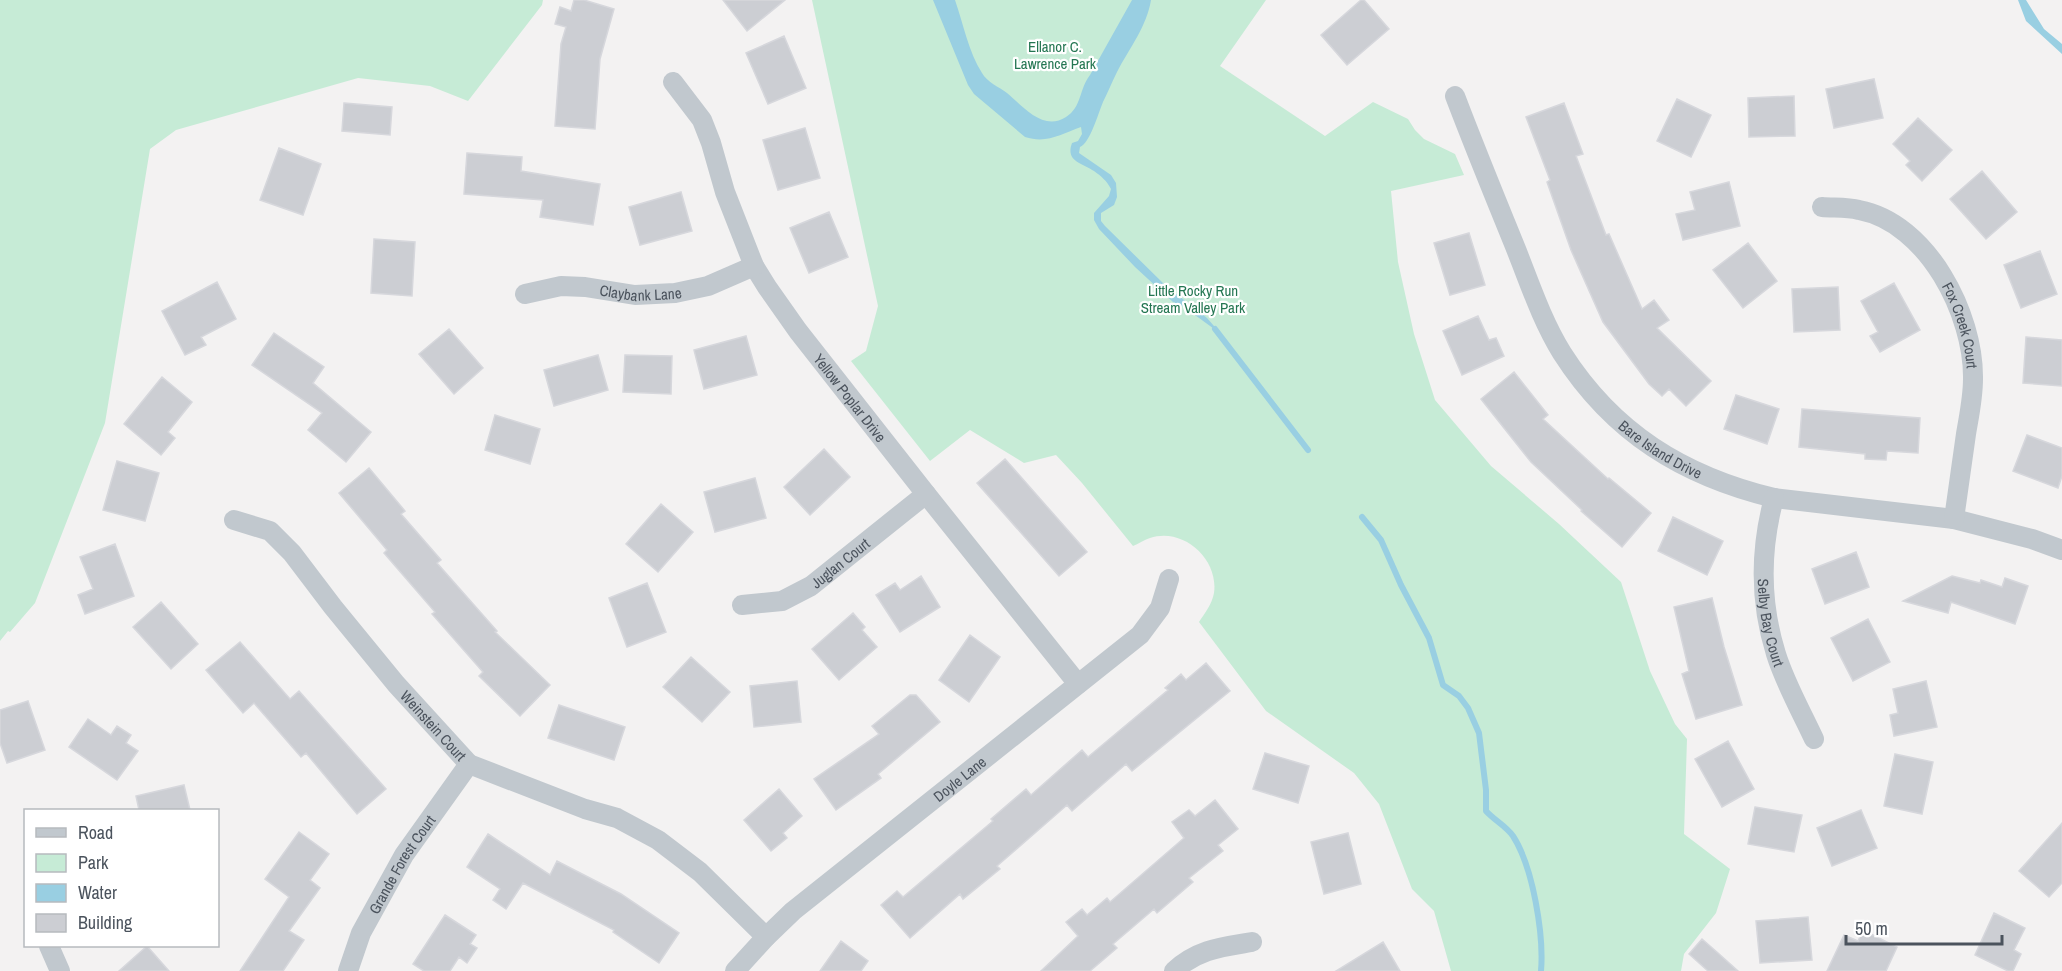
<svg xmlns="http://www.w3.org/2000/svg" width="2062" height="971" font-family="'Archivo Narrow',sans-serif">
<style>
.green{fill:#c6ebd6}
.water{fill:#99cfe2}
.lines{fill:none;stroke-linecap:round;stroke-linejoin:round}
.stream{stroke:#99cfe2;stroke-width:6}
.building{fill:#ccced3;stroke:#d6d7dc;stroke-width:1.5}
.street{stroke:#c1c8ce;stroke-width:20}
.labels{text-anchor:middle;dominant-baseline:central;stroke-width:4.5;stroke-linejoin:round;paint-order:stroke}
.park-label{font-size:15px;fill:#247652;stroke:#fff}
.street-label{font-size:15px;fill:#4b535d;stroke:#fff}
</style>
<rect width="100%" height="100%" fill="#f3f2f2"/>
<path class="green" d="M 0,0 L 543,0 L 542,5 L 468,101 L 430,86 L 358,78 L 176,130 L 150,149 L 105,423 L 35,603 L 10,632 L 8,631 L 0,641 Z
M 812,0 L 1266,0 L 1220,66 L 1325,136 L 1373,102 L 1408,119 L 1415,130 L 1424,139 L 1455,154 L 1464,175 L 1391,191 L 1398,262 L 1414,334 L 1435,400 L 1491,466 L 1559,524 L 1621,582 L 1650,671 L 1675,724 L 1687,739 L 1684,834 L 1730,869 L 1716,913 L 1684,954 L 1681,971 L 1451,971 L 1434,911 L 1412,889 L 1379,804 L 1354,773 L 1266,711 L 1199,622 C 1205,613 1212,604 1214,593 C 1219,559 1183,527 1150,538 C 1144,540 1138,544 1133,546 L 1082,483 L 1056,455 L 1024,463 L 970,430 L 930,461 L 851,361 L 866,351 L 878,306 Z"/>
<path class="water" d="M 933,0 L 955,0 C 963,23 969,53 982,73 C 987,82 999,87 1007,93 C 1023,106 1043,132 1066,117 C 1082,107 1079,89 1090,75 L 1132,0 L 1151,0 C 1147,26 1129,49 1117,72 C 1112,82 1108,92 1103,102 C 1098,114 1090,143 1080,147 L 1079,153 L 1111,175 L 1116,183 L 1117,197 L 1114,205 L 1101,213 L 1101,221 L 1105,226 L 1165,285 L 1207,318 L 1221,334 L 1184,307 L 1173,302 L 1135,267 L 1099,229 L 1094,220 L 1094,213 L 1109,196 L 1111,189 C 1107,181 1101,176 1094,171 C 1083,163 1065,162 1072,143 L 1078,141 L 1082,134 L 1081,127 C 1061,134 1047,144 1025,137 L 974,94 L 968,85 Z
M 2018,0 L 2026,0 L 2044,29 L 2062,44 L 2062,54 L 2026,21 Z"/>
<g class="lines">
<path class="stream" d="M 1215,329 L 1308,450
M 1362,517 L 1381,540 L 1401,585 L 1429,638 L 1443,685 L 1459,696 L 1468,708 L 1479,733 L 1486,790 L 1486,811 C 1494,820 1506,826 1513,836 C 1533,867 1544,935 1541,971"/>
</g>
<path class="building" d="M 574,0 L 584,0 L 614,9 L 600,59 L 595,129 L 555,126 L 561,44 L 566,27 L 555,24 L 560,7 L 571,11 Z
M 723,0 L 785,0 L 747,31 Z
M 1361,0 L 1364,0 L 1389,29 L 1347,65 L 1321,35 Z
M 784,36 L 806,88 L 768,104 L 746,53 Z
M 1874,79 L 1883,118 L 1834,128 L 1826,89 Z
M 1794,96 L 1795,136 L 1749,137 L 1748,98 Z
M 1677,99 L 1711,115 L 1691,157 L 1657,141 Z
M 344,103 L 392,107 L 390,135 L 342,131 Z
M 1564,103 L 1583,154 L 1576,156 L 1606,235 L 1609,234 L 1642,309 L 1654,300 L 1669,320 L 1657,328 L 1711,381 L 1686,406 L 1669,389 L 1662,396 L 1649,384 L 1603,322 L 1571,250 L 1547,182 L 1550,180 L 1526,117 Z
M 1918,118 L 1952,150 L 1922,181 L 1906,165 L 1910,161 L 1893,144 Z
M 805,128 L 820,178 L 778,190 L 763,140 Z
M 279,148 L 321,164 L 303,215 L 260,200 Z
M 467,153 L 522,157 L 521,171 L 600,184 L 593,225 L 540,217 L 543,200 L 464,194 Z
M 1982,171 L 2017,212 L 1986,239 L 1950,199 Z
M 1729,182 L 1740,226 L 1683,240 L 1676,214 L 1695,210 L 1690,192 Z
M 681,192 L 692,231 L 640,245 L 629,207 Z
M 829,212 L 848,257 L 809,273 L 790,228 Z
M 1469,233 L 1485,285 L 1450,295 L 1434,243 Z
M 374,239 L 415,242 L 412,296 L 371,293 Z
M 1748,243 L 1777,281 L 1743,308 L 1713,270 Z
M 2040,251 L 2057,294 L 2021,308 L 2004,265 Z
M 217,282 L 236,319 L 201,337 L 206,345 L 185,355 L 162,311 Z
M 1894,283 L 1920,330 L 1880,352 L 1870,336 L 1878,332 L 1861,301 Z
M 1838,287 L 1840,330 L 1794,332 L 1792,289 Z
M 1478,316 L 1489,340 L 1496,338 L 1504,356 L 1462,375 L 1443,331 Z
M 449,329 L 483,368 L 454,394 L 419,354 Z
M 274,333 L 324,367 L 313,383 L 371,432 L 346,462 L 308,430 L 322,413 L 252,365 Z
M 746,336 L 757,375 L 704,389 L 694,350 Z
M 2026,337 L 2062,340 L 2062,386 L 2023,383 Z
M 598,355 L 608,390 L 554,406 L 544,370 Z
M 625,355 L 672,356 L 671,394 L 623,392 Z
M 1514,372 L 1548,415 L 1543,419 L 1608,479 L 1609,478 L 1651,513 L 1622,547 L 1581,511 L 1582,510 L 1531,462 L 1481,399 Z
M 162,377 L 192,402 L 168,432 L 175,438 L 161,455 L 124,424 Z
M 1736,395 L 1779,409 L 1767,444 L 1724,429 Z
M 1802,409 L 1920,418 L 1918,453 L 1887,451 L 1886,460 L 1865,459 L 1865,454 L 1799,447 Z
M 495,415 L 540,429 L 530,464 L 485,450 Z
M 2027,435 L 2062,448 L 2062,476 L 2058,488 L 2013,471 Z
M 824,449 L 850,477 L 810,515 L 784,487 Z
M 1005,459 L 1087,552 L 1059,576 L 977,483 Z
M 117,461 L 159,473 L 145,521 L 103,510 Z
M 369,468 L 405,511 L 401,514 L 441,560 L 437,563 L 497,631 L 495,632 L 550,685 L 520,716 L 479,676 L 483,672 L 432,614 L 435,612 L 384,553 L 387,550 L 339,493 Z
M 755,478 L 766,518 L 715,532 L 704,492 Z
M 661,504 L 693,532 L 658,572 L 626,544 Z
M 1673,517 L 1723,541 L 1707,575 L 1658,551 Z
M 115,544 L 134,596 L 85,614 L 78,595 L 93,589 L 80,557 Z
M 1856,552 L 1869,587 L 1825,604 L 1812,569 Z
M 921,576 L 940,607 L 900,632 L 876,595 L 895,583 L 900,590 Z
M 1952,576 L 1980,583 L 1981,580 L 2002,587 L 2005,578 L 2028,586 L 2015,624 L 1951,602 L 1948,613 L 1903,601 Z
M 647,583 L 666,632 L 627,647 L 609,598 Z
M 1712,598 L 1724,647 L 1742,705 L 1696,719 L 1682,674 L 1689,671 L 1674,607 Z
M 161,602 L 198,644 L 171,669 L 133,627 Z
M 853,613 L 865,627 L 862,630 L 877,647 L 839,680 L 812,649 Z
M 1868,619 L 1890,662 L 1853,681 L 1831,638 Z
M 970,635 L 1000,657 L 969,702 L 939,680 Z
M 240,642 L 290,699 L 299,691 L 386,789 L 357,814 L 306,753 L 301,757 L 254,703 L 243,713 L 206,670 Z
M 691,657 L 730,692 L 702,722 L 663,687 Z
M 1206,663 L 1230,691 L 1132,771 L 1126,764 L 1072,811 L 1067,805 L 997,866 L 1000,869 L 963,899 L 960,894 L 910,938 L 881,905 L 897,891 L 903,897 L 993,821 L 991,819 L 1026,789 L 1031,795 L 1082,750 L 1088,757 L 1168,690 L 1165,688 L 1181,674 L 1186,680 Z
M 797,681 L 801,722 L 754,727 L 750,686 Z
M 1926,681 L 1937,727 L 1894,736 L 1890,715 L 1898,713 L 1893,689 Z
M 910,695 L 916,695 L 940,722 L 878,774 L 881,778 L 836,810 L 814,779 L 879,734 L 872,726 Z
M 28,701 L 45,750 L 7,763 L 0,743 L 0,710 Z
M 559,705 L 625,727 L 614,760 L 548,738 Z
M 88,719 L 111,735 L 117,726 L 131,735 L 126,743 L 138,751 L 117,780 L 69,747 Z
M 1728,741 L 1754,789 L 1722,807 L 1695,759 Z
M 1265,753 L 1309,766 L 1298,803 L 1253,789 Z
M 1895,754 L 1933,762 L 1922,814 L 1884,806 Z
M 184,785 L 190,810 L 139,810 L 136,796 Z
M 779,789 L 802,816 L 783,833 L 787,838 L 771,851 L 744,820 Z
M 1215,800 L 1238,829 L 1218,845 L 1223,851 L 1189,878 L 1193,882 L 1157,913 L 1154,909 L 1113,944 L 1117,948 L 1090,971 L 1041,971 L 1078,936 L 1066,922 L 1082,909 L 1087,915 L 1107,898 L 1110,902 L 1184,838 L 1172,822 L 1189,810 L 1195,816 Z
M 1755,807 L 1802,815 L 1794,852 L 1748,844 Z
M 1861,810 L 1877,848 L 1832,866 L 1817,828 Z
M 2062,823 L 2062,883 L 2049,897 L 2019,871 Z
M 299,832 L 329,854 L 310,880 L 320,888 L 289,931 L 304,940 L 283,971 L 240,971 L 289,897 L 265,879 Z
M 1348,833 L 1361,884 L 1324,894 L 1311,842 Z
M 488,834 L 550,875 L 557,861 L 621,894 L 679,933 L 659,963 L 613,932 L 614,930 L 523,883 L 506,909 L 493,900 L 500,889 L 467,867 Z
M 1994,913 L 2025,928 L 2014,950 L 2021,954 L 2013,971 L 2008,971 L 1975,955 Z
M 445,915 L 476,935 L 470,944 L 477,948 L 467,963 L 459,957 L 450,971 L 424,971 L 413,964 Z
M 1808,917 L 1812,960 L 1760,963 L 1756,921 Z
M 1863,930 L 1897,947 L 1886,971 L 1827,971 L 1844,935 L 1858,941 Z
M 1702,939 L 1718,953 L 1738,971 L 1708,971 L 1689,954 Z
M 841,941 L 868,961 L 861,971 L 820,971 Z
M 1383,942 L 1400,971 L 1336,971 Z
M 147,946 L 169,971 L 119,971 Z"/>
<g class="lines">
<g class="street">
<path id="s1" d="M 673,82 L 702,120 L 711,143 L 725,192 L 754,266 L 767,287 L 798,331 L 926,494 L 1078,684"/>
<path id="s2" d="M 1455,96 C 1474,146 1494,195 1514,244 C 1529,281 1541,319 1562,353 C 1613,433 1683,476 1774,498 L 1954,519 L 2032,539 L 2062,550"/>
<path id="s3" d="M 1822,207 C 1834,208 1847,207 1859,210 C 1928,223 1974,315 1973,379 C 1973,398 1969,416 1966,434 C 1962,462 1958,491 1954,519"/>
<path id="s4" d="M 525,294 L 561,286 L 585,287 L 635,295 L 675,293 L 708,286 L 754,266"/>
<path id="s5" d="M 1774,498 C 1760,550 1760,603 1776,654 C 1785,683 1801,711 1814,739"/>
<path id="s6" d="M 234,520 L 270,531 L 292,553 L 333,607 L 396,684 L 469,764 L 585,809 L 617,818 L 658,840 L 700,872 L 766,937"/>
<path id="s7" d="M 742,605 L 782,601 L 811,586 L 926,494"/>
<path d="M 49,946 L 60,971"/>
<path id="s8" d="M 348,971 L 361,933 L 404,855 L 469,764"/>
<path id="s9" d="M 735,971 L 766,937 L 793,911 L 1140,635 L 1160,608 L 1169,579"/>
<path d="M 1174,971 C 1198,949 1222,947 1252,942"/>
</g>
</g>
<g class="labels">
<g class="park-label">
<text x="1055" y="46">Ellanor C.<tspan x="1055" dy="17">Lawrence Park</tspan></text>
<text x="1193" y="290">Little Rocky Run<tspan x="1193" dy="17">Stream Valley Park</tspan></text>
</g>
<g class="street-label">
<text stroke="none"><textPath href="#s4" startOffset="117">Claybank Lane</textPath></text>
<text stroke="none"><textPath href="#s3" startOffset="200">Fox Creek Court</textPath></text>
<text stroke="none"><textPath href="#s1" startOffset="366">Yellow Poplar Drive</textPath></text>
<text stroke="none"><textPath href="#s2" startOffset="418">Bare Island Drive</textPath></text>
<text stroke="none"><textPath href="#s7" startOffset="110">Juglan Court</textPath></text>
<text stroke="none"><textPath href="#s5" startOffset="126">Selby Bay Court</textPath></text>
<text stroke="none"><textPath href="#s6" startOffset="292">Weinstein Court</textPath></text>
<text stroke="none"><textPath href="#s9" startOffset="296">Doyle Lane</textPath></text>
<text stroke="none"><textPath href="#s8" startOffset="120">Grande Forest Court</textPath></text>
</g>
</g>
<rect x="24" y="809" width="195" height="138" fill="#ffffff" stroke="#b7babe" stroke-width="1.5"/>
<rect x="36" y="828" width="30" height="9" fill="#c1c8ce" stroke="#b7babe" stroke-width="1.5"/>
<text x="78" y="839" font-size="18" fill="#4b535d">Road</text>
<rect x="36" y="854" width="30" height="18" fill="#c6ebd6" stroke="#b7babe" stroke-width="1.5"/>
<text x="78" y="869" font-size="18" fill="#4b535d">Park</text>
<rect x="36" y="884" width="30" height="18" fill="#99cfe2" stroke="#b7babe" stroke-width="1.5"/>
<text x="78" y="899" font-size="18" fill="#4b535d">Water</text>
<rect x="36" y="914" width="30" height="18" fill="#ccced3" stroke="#b7babe" stroke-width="1.5"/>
<text x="78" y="929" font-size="18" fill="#4b535d">Building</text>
<path d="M1846 935v9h156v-9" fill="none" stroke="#4b535d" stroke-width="3"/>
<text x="1855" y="935" font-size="18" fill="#4b535d" stroke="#ffffff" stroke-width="4.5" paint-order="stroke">50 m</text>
</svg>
